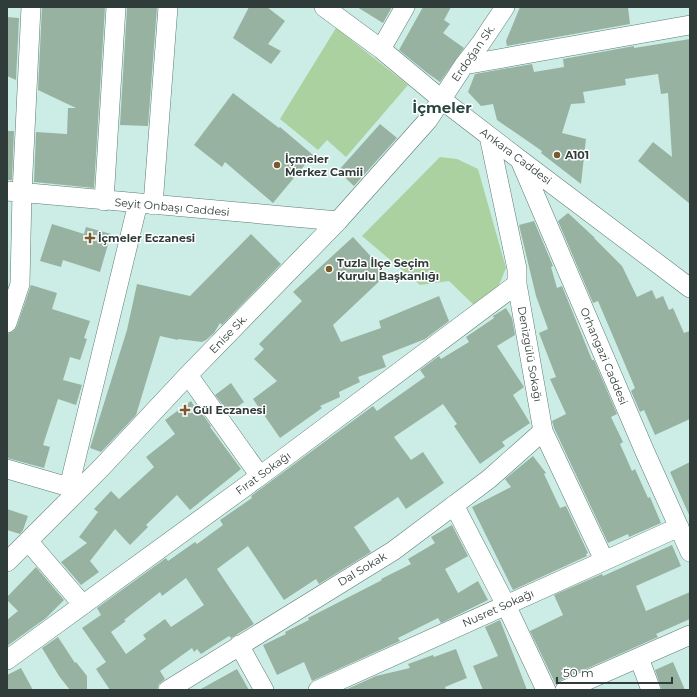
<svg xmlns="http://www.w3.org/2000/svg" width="697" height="697" font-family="Montserrat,sans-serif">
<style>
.green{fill:#acd1a0}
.building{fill:#98b2a2;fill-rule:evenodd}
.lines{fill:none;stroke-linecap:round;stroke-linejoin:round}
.minor-casing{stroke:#5d7b74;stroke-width:20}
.minor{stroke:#fff;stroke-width:19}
.poi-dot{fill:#775b2e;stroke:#fff;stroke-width:1.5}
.labels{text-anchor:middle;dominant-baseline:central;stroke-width:3;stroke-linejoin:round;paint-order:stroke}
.street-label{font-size:11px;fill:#2f3c39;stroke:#fff}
.poi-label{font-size:11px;font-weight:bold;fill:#2f3c39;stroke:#fff;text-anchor:start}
.district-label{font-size:15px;font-weight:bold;fill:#28453e;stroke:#fff}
</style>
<rect width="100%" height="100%" fill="#cbede5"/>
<path class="green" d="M 336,28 L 408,85 L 346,157 L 327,140 L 318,150 L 280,119 Z
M 440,157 L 457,159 L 478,169 L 506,268 L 499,285 L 477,308 L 449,281 L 420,285 L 362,236 Z"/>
<path class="building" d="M 42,7 L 105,7 L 94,188 L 34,182 L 36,132 L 67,134 L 68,108 L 76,108 L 38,90 Z
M 127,7 L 157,7 L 148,126 L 120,125 Z
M 249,7 L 267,7 L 285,21 L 268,44 L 281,51 L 271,64 L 233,38 Z
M 357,7 L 392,7 L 383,23 Z
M 423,7 L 451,7 L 444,20 L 450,24 L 443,33 L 464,48 L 440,82 L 426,72 L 399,50 Z
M 520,7 L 628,7 L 630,24 L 507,46 L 506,41 Z
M 7,17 L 19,18 L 16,80 L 7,76 Z
M 690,39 L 690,204 L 638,161 L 653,142 L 672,157 L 668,93 L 661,94 L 658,74 L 625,79 L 626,85 L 583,92 L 585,103 L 571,104 L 562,133 L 586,139 L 581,184 L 541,153 L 542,151 L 497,120 L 493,104 L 481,106 L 468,92 L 475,74 L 532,64 L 534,72 L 564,67 L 563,59 L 634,46 L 634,48 Z
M 233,93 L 279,128 L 280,127 L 313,155 L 273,203 L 225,162 L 222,167 L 194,145 Z
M 380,124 L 397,138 L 354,186 L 338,171 Z
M 7,131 L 14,131 L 12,180 L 7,180 Z
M 568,213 L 595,238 L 594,238 L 622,266 L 637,297 L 652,290 L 656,299 L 663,296 L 669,310 L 673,308 L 684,333 L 690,331 L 690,419 L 655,435 L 644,410 L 640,412 L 631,391 L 635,388 L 598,301 L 593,303 L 558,221 Z
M 534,221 L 553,266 L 551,267 L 557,288 L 562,286 L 592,360 L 594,360 L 617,414 L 611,417 L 623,442 L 620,444 L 632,471 L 635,469 L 648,498 L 650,497 L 661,523 L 629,537 L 628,534 L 608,543 L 554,428 L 552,421 L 566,414 L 550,379 L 556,377 L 539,333 L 548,329 L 536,296 L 519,225 Z
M 52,224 L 84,234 L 86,227 L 111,234 L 100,272 L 63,260 L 61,267 L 40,261 Z
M 251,234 L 281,264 L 222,325 L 220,323 L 214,333 L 206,340 L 202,342 L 178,339 L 178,340 L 160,336 L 136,415 L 101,452 L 90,448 L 127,330 L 137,284 L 190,296 Z
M 353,237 L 387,274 L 333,325 L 341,342 L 381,328 L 379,321 L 439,296 L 449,321 L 425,339 L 382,356 L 386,367 L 358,377 L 360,382 L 339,392 L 340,397 L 320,406 L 322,408 L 280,438 L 253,399 L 277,381 L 254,359 L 264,349 L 259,344 L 302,301 L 293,292 Z
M 31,285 L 57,293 L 52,309 L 90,321 L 84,338 L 87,339 L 80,360 L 70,357 L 63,380 L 82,385 L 76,405 L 58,399 L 43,445 L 50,447 L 44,468 L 7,458 L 7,334 L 14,331 L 17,326 Z
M 506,308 L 512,318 L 515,335 L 497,346 L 524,387 L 513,395 L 530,423 L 502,442 L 505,446 L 480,464 L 454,426 L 457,424 L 443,404 L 394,437 L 411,460 L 423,452 L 444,483 L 406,509 L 398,497 L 354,527 L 371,552 L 319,584 L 316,579 L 284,600 L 248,546 L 217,569 L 254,624 L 231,638 L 229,636 L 201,654 L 197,649 L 194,652 L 192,648 L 160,671 L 165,679 L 159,684 L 157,690 L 110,690 L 96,669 L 106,662 L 82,628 L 101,615 L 97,608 L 166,558 L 168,561 L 195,542 L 197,544 L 223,525 L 220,520 L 252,498 L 251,496 L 373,406 L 377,411 L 425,377 L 420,370 L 439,356 L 441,359 L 469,342 L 466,337 L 494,318 L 493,316 ZM 186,578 L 204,605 L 171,627 L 165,619 L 143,635 L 146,639 L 126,654 L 111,632 L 126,621 L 124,620 L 160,592 L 162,596 Z
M 231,383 L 244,402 L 229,413 L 215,395 Z
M 191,401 L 196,409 L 198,408 L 211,426 L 210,427 L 241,469 L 190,510 L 177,495 L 146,525 L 148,527 L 130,545 L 115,529 L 90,561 L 99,572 L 81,585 L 61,562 L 87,543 L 79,537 L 98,512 L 94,509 L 111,491 L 119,499 L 154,467 L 146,457 L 175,434 L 165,420 Z
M 533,456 L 546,473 L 544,474 L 560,508 L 566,506 L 588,553 L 586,554 L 587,556 L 513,590 L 472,507 L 511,487 L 505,479 Z
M 690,462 L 690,517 L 670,472 Z
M 7,509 L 28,516 L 23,530 L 20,534 L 7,530 Z
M 452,525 L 468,556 L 445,569 L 458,593 L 478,581 L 488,600 L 441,623 L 438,618 L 398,638 L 400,641 L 312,681 L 304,662 L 277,675 L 263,645 L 286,634 L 285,632 L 309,620 L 308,618 L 382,580 L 381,579 L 411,564 L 408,559 L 435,543 L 431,537 Z
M 672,545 L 681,566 L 636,586 L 646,611 L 690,592 L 690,619 L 656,634 L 658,637 L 561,680 L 556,685 L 530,631 L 563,615 L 554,595 L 602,574 L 603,576 Z
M 36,567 L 64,600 L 46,618 L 7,646 L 7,620 L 18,611 L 7,600 L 7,597 Z
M 500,620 L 519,669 L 527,690 L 483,690 L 473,666 L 498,656 L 485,627 Z
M 58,637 L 75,663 L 76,662 L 87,676 L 87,690 L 70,690 L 59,676 L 42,648 Z
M 456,649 L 467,678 L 445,687 L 446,690 L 345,690 L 376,676 L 410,668 L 408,664 L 433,655 L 434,657 Z
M 673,662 L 685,690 L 662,690 L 655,670 Z
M 21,668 L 33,690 L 7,690 L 7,675 Z
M 237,669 L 249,690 L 199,690 Z"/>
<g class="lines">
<defs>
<path id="minor" d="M 324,7 L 381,49 L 441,99 L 519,159 L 690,288
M 381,49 L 405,7
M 464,65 L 690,25
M 489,136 L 517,269 L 517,284 L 543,431 L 604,560
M 520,160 L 645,452 L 690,552
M 7,191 L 338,221
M 104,201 L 116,7
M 153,205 L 168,7
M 7,323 L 20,284 L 22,193 L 31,7
M 188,375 L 260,476
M 7,469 L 69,487 L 75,493
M 69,487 L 138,203
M 454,505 L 506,605 L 546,690
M 28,541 L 83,605
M 7,562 L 101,468 L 188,375 L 338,221 L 428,120 L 464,65 L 481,43 L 505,7
M 239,645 L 264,690
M 639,658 L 651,690
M 7,660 L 260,476 L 517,284
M 168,690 L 393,551 L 489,479 L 543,431
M 318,690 L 679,527
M 565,690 L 690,635"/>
</defs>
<use href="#minor" class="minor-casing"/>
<use href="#minor" class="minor"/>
</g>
<g class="poi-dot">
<circle cx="557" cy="155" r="4"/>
<circle cx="277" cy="165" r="4"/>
<path d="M88 232h4v4h4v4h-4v4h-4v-4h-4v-4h4z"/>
<circle cx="329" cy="269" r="4"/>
<path d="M183 404h4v4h4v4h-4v4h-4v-4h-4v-4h4z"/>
</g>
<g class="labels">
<g class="street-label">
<text transform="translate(473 53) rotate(-55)">Erdoğan Sk.</text>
<text transform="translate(516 156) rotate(37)">Ankara Caddesi</text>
<text transform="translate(172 207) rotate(5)">Seyit Onbaşı Caddesi</text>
<text transform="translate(228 334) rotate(-46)">Enise Sk.</text>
<text transform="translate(530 354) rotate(80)">Denizgülü Sokağı</text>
<text transform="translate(604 356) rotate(67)">Orhangazi Caddesi</text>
<text transform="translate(263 473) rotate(-36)">Fırat Sokağı</text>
<text transform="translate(362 569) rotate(-31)">Dal Sokak</text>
<text transform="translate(498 608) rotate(-24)">Nusret Sokağı</text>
</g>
<g class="poi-label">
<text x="565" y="155">A101</text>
<text x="285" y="159">İçmeler<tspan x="285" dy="13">Merkez Camii</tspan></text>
<text x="98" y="238">İçmeler Eczanesi</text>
<text x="337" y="263">Tuzla İlçe Seçim<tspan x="337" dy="13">Kurulu Başkanlığı</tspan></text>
<text x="193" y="410">Gül Eczanesi</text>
</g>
<g class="district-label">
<text x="442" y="107">İçmeler</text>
</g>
</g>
<rect width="697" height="697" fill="none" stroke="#2f3c39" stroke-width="16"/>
<path d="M557 677v6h115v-6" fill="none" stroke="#2f3c39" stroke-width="2"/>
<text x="563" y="677" font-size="12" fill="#2f3c39" stroke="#ffffff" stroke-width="3" paint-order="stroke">50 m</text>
</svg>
